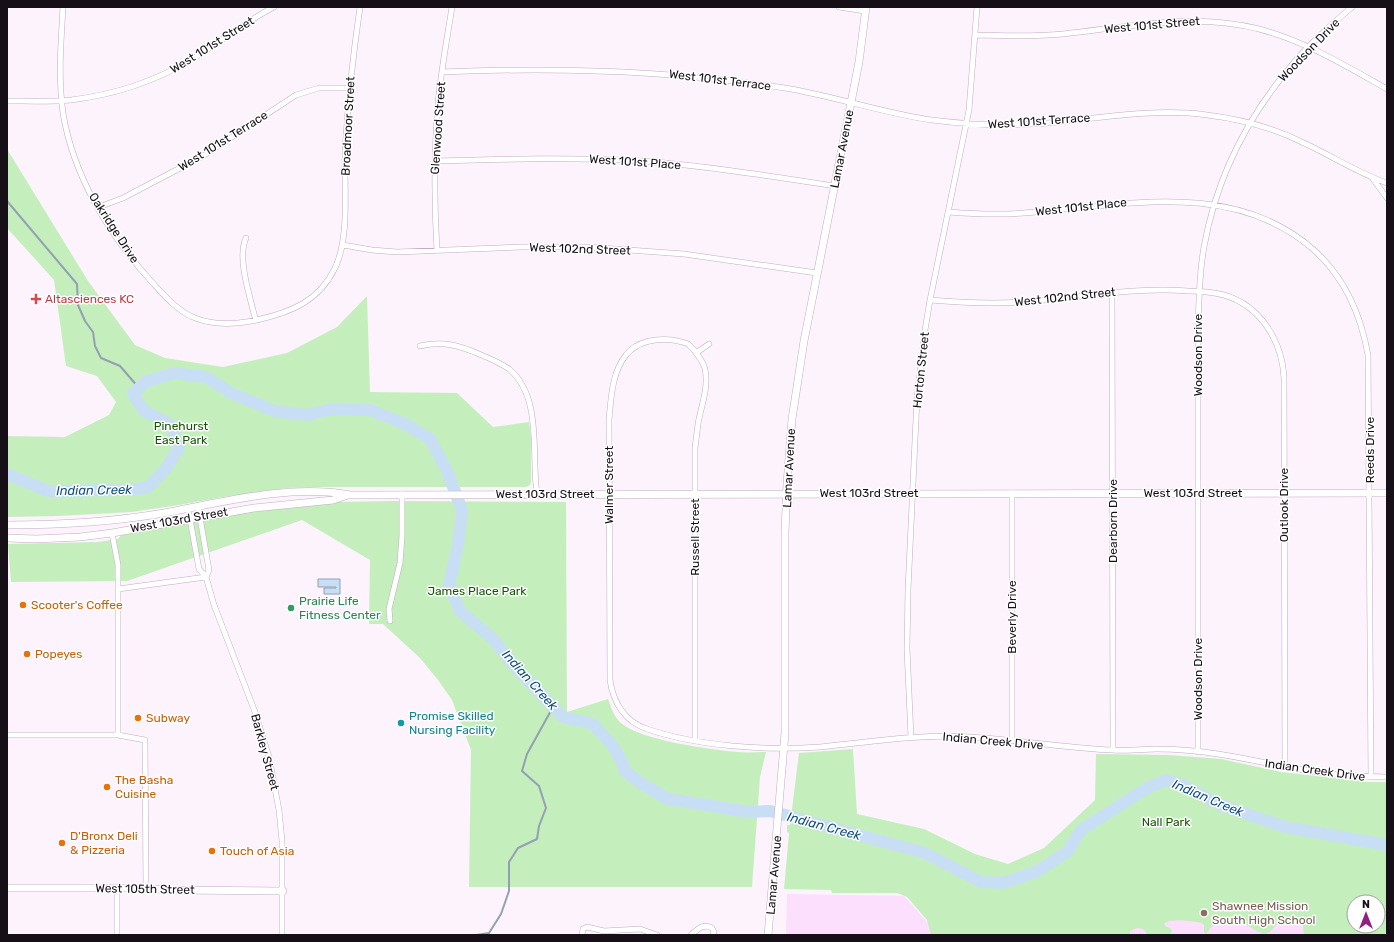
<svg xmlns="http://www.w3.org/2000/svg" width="1394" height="942" font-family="Rubik,sans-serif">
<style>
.built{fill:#fcdefd}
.green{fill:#c5eebd;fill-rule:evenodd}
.water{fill:#c8def4;stroke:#93a0b2}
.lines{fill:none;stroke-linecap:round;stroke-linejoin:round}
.stream{stroke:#93a0b2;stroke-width:2}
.river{stroke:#c8def4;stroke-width:12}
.street-casing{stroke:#c2acc4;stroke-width:6}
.secondary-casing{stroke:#c2acc4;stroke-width:8}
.street{stroke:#fff;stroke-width:5}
.secondary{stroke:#fff;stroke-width:7}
.health-dot{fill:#e0444e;stroke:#fff;stroke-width:1.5}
.food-dot{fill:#e8710a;stroke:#fff;stroke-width:1.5}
.leisure-dot{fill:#2e9e5b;stroke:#fff;stroke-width:1.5}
.culture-dot{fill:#0f9aa8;stroke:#fff;stroke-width:1.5}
.education-dot{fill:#8d6e63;stroke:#fff;stroke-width:1.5}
.labels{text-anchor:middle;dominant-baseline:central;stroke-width:3;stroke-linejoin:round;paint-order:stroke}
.street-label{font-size:12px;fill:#170f17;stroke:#fff}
.health-label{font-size:12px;fill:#be3a42;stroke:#fff;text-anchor:start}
.park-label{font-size:12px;fill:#135503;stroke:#fff}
.leisure-label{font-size:12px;fill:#27864d;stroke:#fff;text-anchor:start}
.food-label{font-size:12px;fill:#c56008;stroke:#fff;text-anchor:start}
.culture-label{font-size:12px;fill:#0d838f;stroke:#fff;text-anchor:start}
.education-label{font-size:12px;fill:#785e54;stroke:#fff;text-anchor:start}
.water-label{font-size:13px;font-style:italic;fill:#105080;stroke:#fff}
</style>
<rect width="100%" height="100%" fill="#fcf3fd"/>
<path class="built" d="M 787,894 L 904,896 L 928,923 L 948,935 L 786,935 Z
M 1298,902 L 1309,935 L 1046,935 Z"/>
<path class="green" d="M 7,149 L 88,281 L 135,345 L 165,358 L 223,367 L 287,353 L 337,327 L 367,296 L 370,392 L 457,393 L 493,427 L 529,422 L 531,438 L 531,482 L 530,485 L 526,487 L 318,487 L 287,488 L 223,497 L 179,505 L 132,512 L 58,516 L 7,517 L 7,436 L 65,437 L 109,415 L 116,402 L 97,376 L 66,366 L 54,280 L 7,228 Z
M 394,501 L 566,502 L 567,712 L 608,699 C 611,707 614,717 621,723 C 639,740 712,750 738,752 C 747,753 757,752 766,752 L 760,777 L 752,887 L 469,887 L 471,750 L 452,700 L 438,680 L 420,658 L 383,624 L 369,624 L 370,560 L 302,520 L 127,581 L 11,582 L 8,544 L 98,542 L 118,539 L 122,534 L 184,523 L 206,520 L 210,517 L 336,502 Z
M 853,749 L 857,814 L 924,829 L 975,854 L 1008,864 L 1044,848 L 1095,800 L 1096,754 L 1169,755 L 1221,759 L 1281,772 L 1368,782 L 1387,782 L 1387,935 L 1304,935 L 1303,927 L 1299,922 L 1281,920 C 1276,924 1271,934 1264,934 C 1258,933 1252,928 1247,925 C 1241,922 1223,920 1217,923 C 1212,924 1209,931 1206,934 L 1204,932 L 1204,925 L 1202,923 C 1191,921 1174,918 1164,923 L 1165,926 L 1170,928 L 1172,931 L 1170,935 L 1148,935 L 1143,929 L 1137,928 L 1130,931 L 1130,935 C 1121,935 1114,933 1105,935 L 931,935 L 927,920 L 907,897 L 897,893 L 832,893 L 831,890 L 784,889 L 789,833 L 787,832 L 787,825 L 790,825 L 799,753 ZM 1354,902 L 1378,902 L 1378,926 L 1354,926 Z"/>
<path class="water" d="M 318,579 L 340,579 L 340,594 L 324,594 L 324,588 L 336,588 L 336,587 L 318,587 Z"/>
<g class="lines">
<path class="stream" d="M 7,201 L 77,284 L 78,305 L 85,321 L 93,332 L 95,346 L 101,358 L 120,366 L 139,388
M 476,935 L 489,933 L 501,914 L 509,891 L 509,862 L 518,848 L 537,839 L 539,826 L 546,808 L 539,786 L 522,771 L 527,754 L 553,707"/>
<path class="river" d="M 7,474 L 48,491 L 131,490 L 148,487 L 165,470 L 179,448 L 170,424 L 144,411 L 133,394 L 145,382 L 174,373 L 206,377 L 231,393 L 274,411 L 307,415 L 331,409 L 370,410 L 405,424 L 430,439 L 447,471 L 462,510 L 458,544 L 449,585 L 460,611 L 493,639 L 515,667 L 563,717 L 593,724 L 613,746 L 623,764 L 625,771 L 639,782 L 668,799 L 749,812 L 770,811 L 925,853 L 981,882 L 1003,883 L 1036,872 L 1067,852 L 1081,830 L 1147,788 L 1166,780 L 1183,785 L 1218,804 L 1285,827 L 1387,845"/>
<defs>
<path id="street" d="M 63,7 C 61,42 58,77 63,113 C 73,175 109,235 151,281 C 164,295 177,311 195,318 C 216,326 236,324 257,320 C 292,312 319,301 335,268 C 350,237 344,186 345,151 C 348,103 353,55 360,7
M 839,7 L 865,11
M 976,35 C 1005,36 1034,37 1063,34 C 1129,27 1193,12 1259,29 C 1305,41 1346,66 1387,89
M 442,72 C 558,67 670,70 785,88 C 834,96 882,113 932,120 C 970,125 1009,126 1048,123 C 1101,118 1154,108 1207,115 C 1240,119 1274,128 1304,143 C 1332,156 1358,173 1387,183
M 7,101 C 28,101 50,102 71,100 C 112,95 153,82 189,61 C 218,44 244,22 274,7
M 435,161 C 504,159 573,157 642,161 C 707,166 770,176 835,186
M 1373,179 L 1387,198
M 99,207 L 123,198 L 203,156 L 296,95 L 319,88 L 349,88
M 949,212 C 974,214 999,215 1024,213 C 1121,206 1233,178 1314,250 C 1345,278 1361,315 1368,355 L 1371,777
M 246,238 C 237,257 249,293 254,314 L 256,320
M 343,245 L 372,250 L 397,252 L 521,247 L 587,247 L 684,254 L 817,273
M 437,251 C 434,202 434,153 438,104 C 441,71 447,39 452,7
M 1112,293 L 1113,750
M 930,300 C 965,303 999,305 1033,301 C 1085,297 1136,287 1188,291 C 1200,291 1212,292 1224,295 C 1261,306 1282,341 1284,378 L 1285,767
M 420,346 C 443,341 458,345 479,354 C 489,358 500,363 509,369 C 543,397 531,456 537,494
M 696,353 L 709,344
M 1012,493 L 1012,741
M 198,506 L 209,570 L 206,577
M 188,508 L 199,569 L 206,577 L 214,605 L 255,712 L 269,757 L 279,810 L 282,841 L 282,935
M 112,533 L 118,565 L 118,735
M 118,589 L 206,577
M 390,621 L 389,609 L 400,563 L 402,536 L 402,494
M 7,735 L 118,735 L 145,740 L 146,888
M 911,737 L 907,649 L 908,590 L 917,398 L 925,330 L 930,300 L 969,110 L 977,7
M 695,740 L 695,448 C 696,440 697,432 698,424 C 701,406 709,388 705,369 C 703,361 694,349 688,344 C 684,342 678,341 673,340 C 656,338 637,341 626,355 C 612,372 611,398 609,420 L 610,680 C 613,702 625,722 647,729 C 697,746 767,751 820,747 C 872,742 918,734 970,737 C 1018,740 1065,748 1112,750 C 1127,751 1142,749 1157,749 C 1177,749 1198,751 1218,754 C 1239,757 1260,762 1282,766 C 1316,773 1352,777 1387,777
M 1198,752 L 1198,328 C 1199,301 1199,274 1204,247 C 1216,179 1247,118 1291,66 C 1309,44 1331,25 1352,7
M 117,935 L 117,888
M 582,935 L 583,929 L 587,927 L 604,931 L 640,929 L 657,935
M 691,935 C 698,929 703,923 712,928 L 714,932 L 713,935"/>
<path id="secondary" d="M 7,525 C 59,525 112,522 164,513 C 223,502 290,484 350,495 L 1387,493
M 7,538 L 36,539 L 80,537 L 112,533 L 254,508 L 333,500 L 348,495
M 7,888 L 136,888 L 172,890 L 283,891
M 768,935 L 785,733 L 785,532 L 787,484 L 792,419 L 804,341 L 859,62 L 866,7"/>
</defs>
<use href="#street" class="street-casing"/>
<use href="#secondary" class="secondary-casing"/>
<use href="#street" class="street"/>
<use href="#secondary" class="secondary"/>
</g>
<path class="health-dot" d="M34 293h4v4h4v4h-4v4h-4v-4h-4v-4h4z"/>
<g class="food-dot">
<circle cx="23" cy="605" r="4"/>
<circle cx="27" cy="654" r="4"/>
<circle cx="138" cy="718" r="4"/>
<circle cx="107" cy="787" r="4"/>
<circle cx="62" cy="843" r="4"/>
<circle cx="212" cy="851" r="4"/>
</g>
<circle class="leisure-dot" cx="291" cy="608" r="4"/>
<circle class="culture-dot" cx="401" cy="723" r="4"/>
<circle class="education-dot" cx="1204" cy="913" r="4"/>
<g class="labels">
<g class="street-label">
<text transform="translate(1152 25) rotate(-5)">West 101st Street</text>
<text transform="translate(212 45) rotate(-32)">West 101st Street</text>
<text transform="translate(1309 50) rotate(-46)">Woodson Drive</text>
<text transform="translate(720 80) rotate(7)">West 101st Terrace</text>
<text transform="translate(1039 121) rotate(-4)">West 101st Terrace</text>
<text transform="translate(348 126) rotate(-87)">Broadmoor Street</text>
<text transform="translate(438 128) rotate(-86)">Glenwood Street</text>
<text transform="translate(223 141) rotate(-32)">West 101st Terrace</text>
<text transform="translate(842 149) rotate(-79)">Lamar Avenue</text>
<text transform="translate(635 162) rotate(4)">West 101st Place</text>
<text transform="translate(1081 207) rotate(-6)">West 101st Place</text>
<text transform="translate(114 228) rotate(57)">Oakridge Drive</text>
<text transform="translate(580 249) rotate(2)">West 102nd Street</text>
<text transform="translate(1065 297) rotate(-6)">West 102nd Street</text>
<text transform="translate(1198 355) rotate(-90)">Woodson Drive</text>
<text transform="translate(921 370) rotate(-84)">Horton Street</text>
<text transform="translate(1370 450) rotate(-90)">Reeds Drive</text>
<text transform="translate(789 468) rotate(-87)">Lamar Avenue</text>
<text transform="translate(609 485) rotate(-90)">Walmer Street</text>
<text x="869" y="493">West 103rd Street</text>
<text x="1193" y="493">West 103rd Street</text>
<text x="545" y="494">West 103rd Street</text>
<text transform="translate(1284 505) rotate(-90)">Outlook Drive</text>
<text transform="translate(179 520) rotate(-10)">West 103rd Street</text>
<text transform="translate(1113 521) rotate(-90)">Dearborn Drive</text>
<text transform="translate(695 537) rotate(-90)">Russell Street</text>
<text transform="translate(1012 617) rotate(-90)">Beverly Drive</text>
<text transform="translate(1198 679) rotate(-90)">Woodson Drive</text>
<text transform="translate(993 741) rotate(5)">Indian Creek Drive</text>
<text transform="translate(265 752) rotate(75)">Barkley Street</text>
<text transform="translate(1315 770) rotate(8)">Indian Creek Drive</text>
<text transform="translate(774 875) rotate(-85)">Lamar Avenue</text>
<text transform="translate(145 889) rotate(1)">West 105th Street</text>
</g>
<g class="health-label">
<text x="45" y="299">Altasciences KC</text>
</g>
<g class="park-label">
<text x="181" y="426">Pinehurst<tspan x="181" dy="14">East Park</tspan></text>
<text x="477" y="591">James Place Park</text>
<text x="1166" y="822">Nall Park</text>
</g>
<g class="leisure-label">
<text x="299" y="601">Prairie Life<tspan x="299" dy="14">Fitness Center</tspan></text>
</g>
<g class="food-label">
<text x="31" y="605">Scooter's Coffee</text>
<text x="35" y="654">Popeyes</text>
<text x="146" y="718">Subway</text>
<text x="115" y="780">The Basha<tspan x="115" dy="14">Cuisine</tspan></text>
<text x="70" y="836">D'Bronx Deli<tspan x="70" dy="14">&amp; Pizzeria</tspan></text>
<text x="220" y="851">Touch of Asia</text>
</g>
<g class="culture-label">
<text x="409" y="716">Promise Skilled<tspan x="409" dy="14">Nursing Facility</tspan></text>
</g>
<g class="education-label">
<text x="1212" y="906">Shawnee Mission<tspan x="1212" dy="14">South High School</tspan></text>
</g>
<g class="water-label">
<text transform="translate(94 490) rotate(-1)">Indian Creek</text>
<text transform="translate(530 680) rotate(48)">Indian Creek</text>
<text transform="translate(1208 798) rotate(23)">Indian Creek</text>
<text transform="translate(824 826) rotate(15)">Indian Creek</text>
</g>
</g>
<rect width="1394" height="942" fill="none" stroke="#170f17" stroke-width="16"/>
<g transform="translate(1366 914)"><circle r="19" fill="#ffffff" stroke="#a29fa2"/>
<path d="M0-3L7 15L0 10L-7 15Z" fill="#902081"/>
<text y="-6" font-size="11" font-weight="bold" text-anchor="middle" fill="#170f17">N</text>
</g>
</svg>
